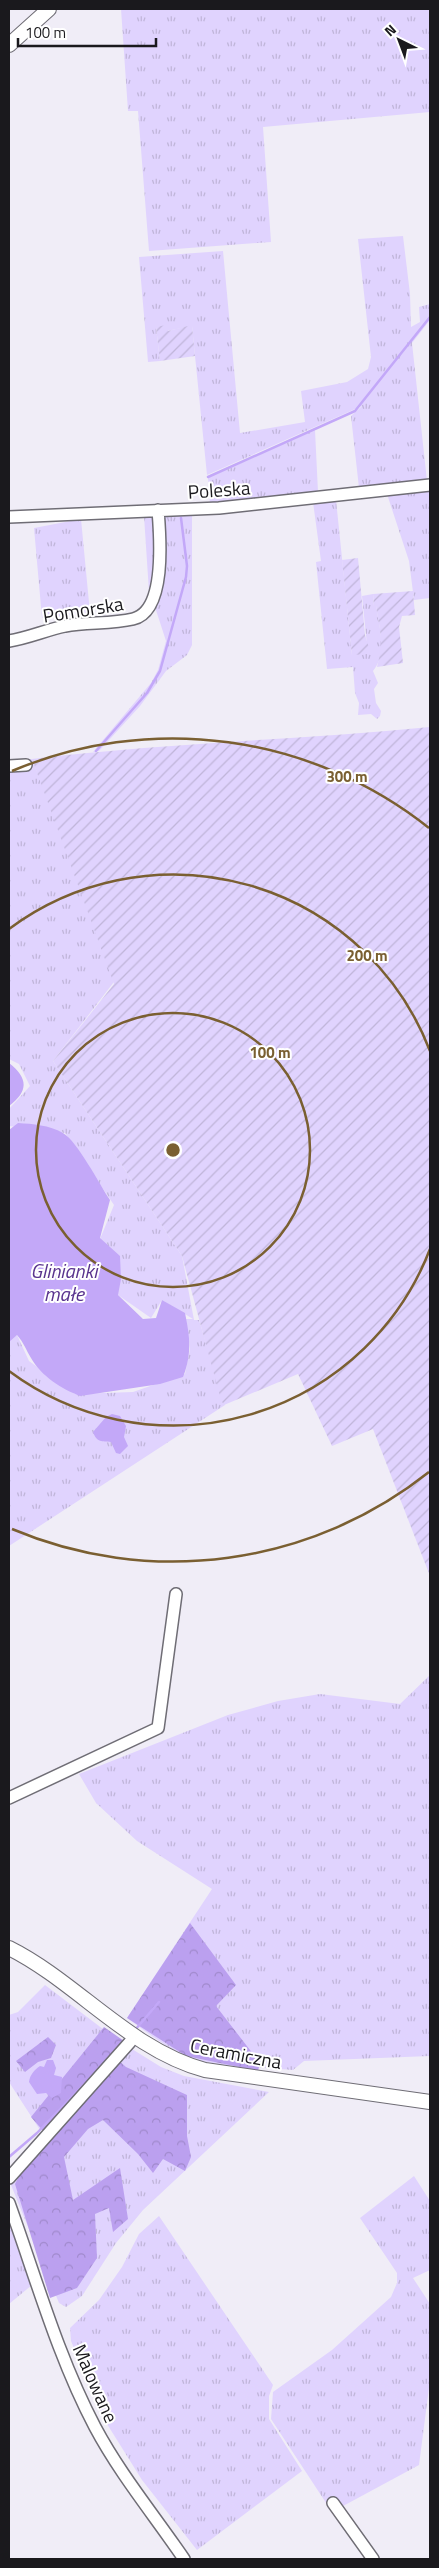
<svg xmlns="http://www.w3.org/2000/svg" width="439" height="2568" font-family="'Titillium Web',sans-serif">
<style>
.grass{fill:url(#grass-tufts)}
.forest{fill:url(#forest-crowns)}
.garden{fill:url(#garden-furrows)}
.water{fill:#c3a8f8}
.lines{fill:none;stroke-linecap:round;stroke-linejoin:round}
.stream{stroke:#c3a8f8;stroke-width:2.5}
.minor-casing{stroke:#6f6d75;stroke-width:14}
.tertiary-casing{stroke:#6f6d75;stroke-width:16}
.minor{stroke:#fff;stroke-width:11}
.tertiary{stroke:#fff;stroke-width:14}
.ring{fill:none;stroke:#7a5f31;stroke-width:2.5}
.labels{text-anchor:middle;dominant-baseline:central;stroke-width:4;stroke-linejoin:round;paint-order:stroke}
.street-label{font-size:19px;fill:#1a191d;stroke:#fff}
.water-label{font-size:20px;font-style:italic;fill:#59338e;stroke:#fff}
.centre{fill:#7a5f31;stroke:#fff;stroke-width:2.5}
.ring-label{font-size:15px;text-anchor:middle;font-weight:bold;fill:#7a5f31;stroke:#fff;stroke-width:4;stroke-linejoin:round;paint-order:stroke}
</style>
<defs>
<pattern id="grass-tufts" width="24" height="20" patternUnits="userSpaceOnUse" patternTransform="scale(1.25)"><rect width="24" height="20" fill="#e0d3fe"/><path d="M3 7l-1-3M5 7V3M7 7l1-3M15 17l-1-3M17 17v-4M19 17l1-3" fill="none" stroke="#c0b5d9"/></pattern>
<pattern id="forest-crowns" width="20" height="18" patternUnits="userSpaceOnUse" patternTransform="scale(1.25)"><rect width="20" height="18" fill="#bba0ef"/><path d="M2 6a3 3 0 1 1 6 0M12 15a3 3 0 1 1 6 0" fill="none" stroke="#a089cc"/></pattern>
<pattern id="garden-furrows" width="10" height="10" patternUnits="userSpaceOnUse" patternTransform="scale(1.25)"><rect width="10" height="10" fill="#e0d3fe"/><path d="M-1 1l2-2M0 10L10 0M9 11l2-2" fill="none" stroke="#c0b5d9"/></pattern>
</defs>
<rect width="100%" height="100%" fill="#f0edf7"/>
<path class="grass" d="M 121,9 L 430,9 L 430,112 L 263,127 L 271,242 L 149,251 L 138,111 L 128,111 Z
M 403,236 L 410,294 L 411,327 L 420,322 L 419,307 L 430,304 L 430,320 L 412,343 L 427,481 L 359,488 L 351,416 L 362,406 L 207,475 L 192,326 L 167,331 L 156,327 L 160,361 L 148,362 L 139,257 L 223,251 L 240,433 L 305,422 L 301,391 L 347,382 L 368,369 L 371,357 L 358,239 Z
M 315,430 L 318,492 L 210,504 L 208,478 Z
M 429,490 L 430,598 L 414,600 L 409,561 L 387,494 Z
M 336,500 L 352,655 L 367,645 L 362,596 L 373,594 L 374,606 L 376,605 C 379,627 388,653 373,671 L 378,683 L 374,689 L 376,703 L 381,711 L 380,716 L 377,719 L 371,714 L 358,715 L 359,703 L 355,693 L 353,667 L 327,669 L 316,562 L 321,561 L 313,502 Z
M 192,513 L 192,645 L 187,655 L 166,671 L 140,706 L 99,751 L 93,752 L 151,683 L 158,670 L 166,641 L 155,607 L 150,607 L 144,516 Z
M 81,519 L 90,613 L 42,618 L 34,528 Z
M 32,759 L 117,978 L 53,1061 L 182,1256 L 194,1320 L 199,1320 L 225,1405 L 9,1546 L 9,1340 L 17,1335 L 29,1361 L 75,1394 L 133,1392 L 185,1374 L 190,1349 L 186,1319 L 193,1319 L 162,1300 L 151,1318 L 118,1295 L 100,1239 L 114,1205 L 65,1133 L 9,1126 L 9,1109 L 30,1086 L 19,1064 L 9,1059 L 9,762 Z
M 430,1675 L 430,2056 L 304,2061 L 293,2070 C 261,2067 218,2068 189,2057 C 167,2049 147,2032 127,2018 L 212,1889 L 137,1841 L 96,1803 L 79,1774 L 228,1715 L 278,1701 L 320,1694 L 400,1704 Z
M 45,1985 L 120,2042 L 40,2130 L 9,2082 L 9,2015 L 18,2012 Z
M 132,2049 L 161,2067 L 184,2076 L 269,2092 L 143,2210 L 116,2243 L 82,2296 L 66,2307 L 59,2303 L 11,2185 Z
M 414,2176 L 430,2201 L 430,2270 L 413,2278 L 430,2304 L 430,2380 L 419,2465 L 332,2512 L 271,2419 L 273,2392 L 332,2350 L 391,2297 L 397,2283 L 397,2273 L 360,2218 Z
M 159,2216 L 273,2385 L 269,2396 L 269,2419 L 302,2471 L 197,2550 L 142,2480 L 102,2416 L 71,2341 L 70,2328 L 99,2300 L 122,2267 L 139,2234 Z
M 9,2218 L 32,2285 L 9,2304 Z"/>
<path class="forest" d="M 190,1923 L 236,1985 L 216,2006 L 260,2063 L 258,2071 L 186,2056 L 127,2018 Z
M 104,2027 L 127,2043 L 45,2133 L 31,2117 Z
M 48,2037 L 56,2045 L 51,2058 L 38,2062 L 25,2072 L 16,2061 Z
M 118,2060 L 126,2067 L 187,2095 L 187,2136 L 191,2157 L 185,2171 L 163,2159 L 153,2173 L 138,2154 L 103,2120 L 88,2129 L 64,2157 L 73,2200 L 120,2168 L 128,2219 L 113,2232 L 109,2208 L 95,2214 L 97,2258 L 77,2288 L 50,2298 L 15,2184 L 27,2161 Z"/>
<path class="garden" d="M 166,325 L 168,331 L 192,325 L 195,356 L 160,361 L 156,327 Z
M 358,558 L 365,635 L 370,651 L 368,654 L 352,655 L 342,560 Z
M 413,591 L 415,615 L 402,616 L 399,627 L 403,663 L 377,667 C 384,641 380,631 376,606 L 374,606 L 373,594 Z
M 430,727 L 430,1576 L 373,1429 L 332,1446 L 298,1374 L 224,1405 L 221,1400 L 182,1256 L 53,1061 L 114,984 L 32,759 C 164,743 298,740 430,727 Z"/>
<path class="water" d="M 9,1063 C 28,1078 29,1091 9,1106 Z
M 18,1123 C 33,1124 49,1125 63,1133 C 77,1141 100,1185 110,1200 L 100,1238 L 120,1256 L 121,1279 L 118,1295 L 143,1319 L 156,1318 L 162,1300 L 185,1313 C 190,1337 192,1354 183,1377 L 160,1384 L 80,1396 C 62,1389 41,1376 31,1358 C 26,1350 24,1343 17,1335 L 9,1342 L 9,1130 Z
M 112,1414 L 120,1416 L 126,1426 L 124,1437 L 128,1446 L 120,1454 L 116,1453 L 111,1442 C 102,1441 97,1443 93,1432 L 106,1417 Z
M 47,2060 L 53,2060 L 56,2068 L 54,2075 L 62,2077 L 61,2093 L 52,2098 L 46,2093 L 37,2094 L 29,2082 C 30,2075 34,2070 40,2066 L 44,2067 Z"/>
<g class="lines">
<path class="stream" d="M 208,477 L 355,411 L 430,317
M 96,751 L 147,693 L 160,671 L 186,577 L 187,566 L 181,518
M 135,2030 L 159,2002
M 9,2157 L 37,2133 L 92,2076"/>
<defs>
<path id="minor" d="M 9,517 L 219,508 L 430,485
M 9,641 C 28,638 46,630 65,626 C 87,622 111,624 133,619 C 167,611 160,535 158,510
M 9,766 L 26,765
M 9,1798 L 158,1728 L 176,1594
M 9,2178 L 130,2042 L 134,2035
M 9,2203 C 36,2278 58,2357 95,2427 C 120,2474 154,2515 184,2559
M 333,2503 L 373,2559"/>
<path id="tertiary" d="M 9,45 L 49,9
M 9,1948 C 77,1982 130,2050 205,2070 L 430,2102"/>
</defs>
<use href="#minor" class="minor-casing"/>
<use href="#tertiary" class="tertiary-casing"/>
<use href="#minor" class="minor"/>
<use href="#tertiary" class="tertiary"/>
</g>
<g class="ring">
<circle cx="173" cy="1150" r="137"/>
<path d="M430 1249A275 275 0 0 1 9 1371M9 929A275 275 0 0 1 430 1051"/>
<path d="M429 1472A412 412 0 0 1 12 1529M12 771A412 412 0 0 1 429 828"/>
</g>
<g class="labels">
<g class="street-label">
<text transform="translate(219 489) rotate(-4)">Poleska</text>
<text transform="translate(83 609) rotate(-9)">Pomorska</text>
<text transform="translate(236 2053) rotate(11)">Ceramiczna</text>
<text transform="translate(96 2383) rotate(66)">Malowane</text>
</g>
<g class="water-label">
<text x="64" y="1270">Glinianki<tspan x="64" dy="23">małe</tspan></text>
</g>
</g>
<circle cx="173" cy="1150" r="8" class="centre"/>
<g class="ring-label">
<text x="347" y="782">300 m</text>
<text x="367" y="961">200 m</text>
<text x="270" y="1058">100 m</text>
</g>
<rect width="439" height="2568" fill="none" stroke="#1a191d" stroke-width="20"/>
<g transform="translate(399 40) rotate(318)" stroke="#ffffff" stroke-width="4" paint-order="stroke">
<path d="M0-4L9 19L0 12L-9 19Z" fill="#1a191d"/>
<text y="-8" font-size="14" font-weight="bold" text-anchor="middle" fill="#1a191d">N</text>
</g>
<path d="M18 38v8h138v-8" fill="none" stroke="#1a191d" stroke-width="2.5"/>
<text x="25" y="38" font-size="15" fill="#1a191d" stroke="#ffffff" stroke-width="4" paint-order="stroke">100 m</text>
</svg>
